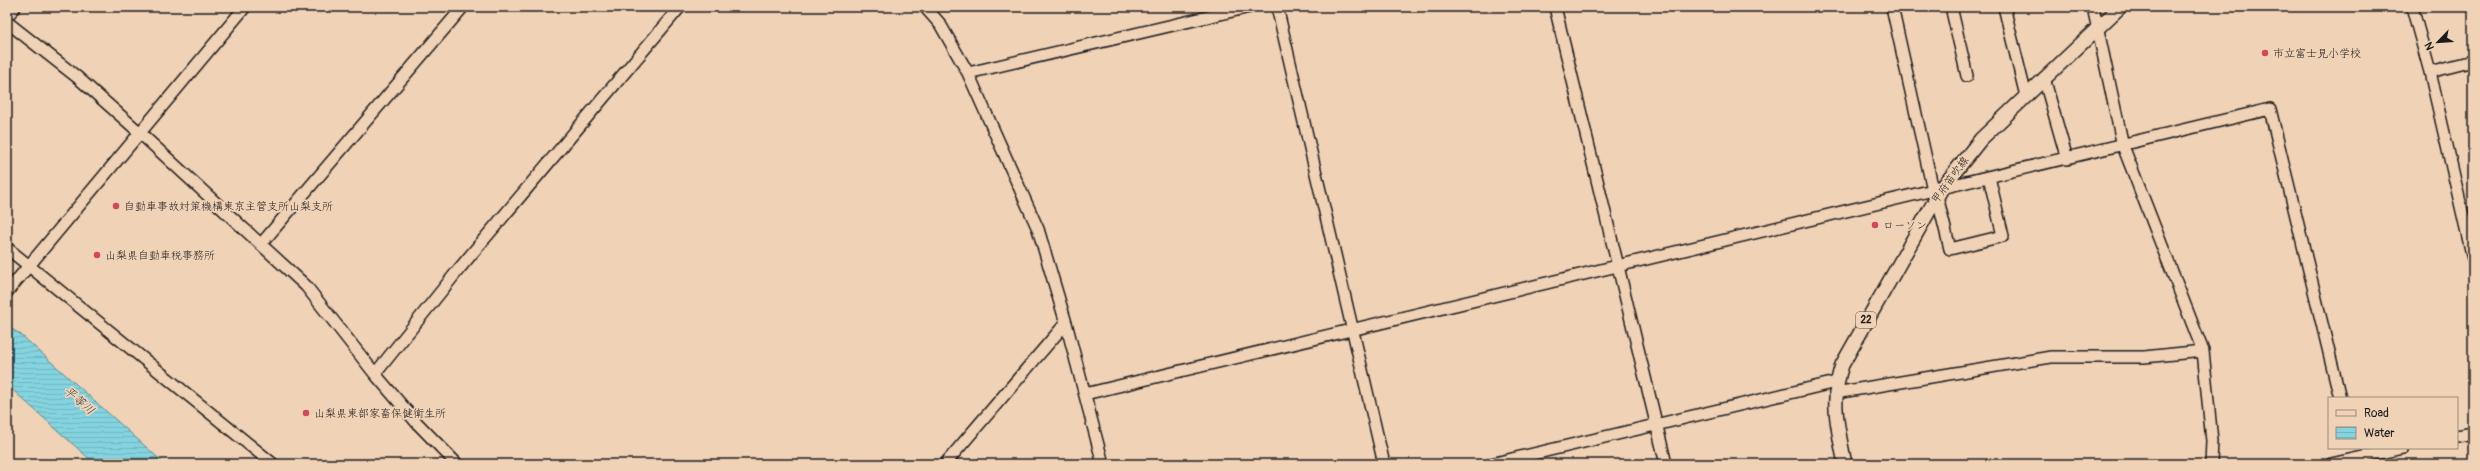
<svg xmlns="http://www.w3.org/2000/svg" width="2480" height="471" font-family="Pangolin,'Klee One',sans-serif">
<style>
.water{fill:url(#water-rules);stroke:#5a8a91}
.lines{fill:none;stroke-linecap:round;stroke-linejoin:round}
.minor-casing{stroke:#1c1c1c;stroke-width:14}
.major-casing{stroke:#1c1c1c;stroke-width:16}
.minor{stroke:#f0d2b6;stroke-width:11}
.major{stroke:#f0d2b6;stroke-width:13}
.poi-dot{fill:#d1495b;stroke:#f0d2b6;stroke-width:1.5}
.labels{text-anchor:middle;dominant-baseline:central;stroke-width:3.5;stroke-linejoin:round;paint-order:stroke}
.shield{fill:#f0d2b6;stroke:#5c534a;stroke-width:1}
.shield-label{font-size:10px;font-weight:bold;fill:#1c1c1c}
.poi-label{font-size:11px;fill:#1c1c1c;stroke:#f0d2b6;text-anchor:start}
.street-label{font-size:11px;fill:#1c1c1c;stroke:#f0d2b6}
.water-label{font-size:12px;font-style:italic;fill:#364a4d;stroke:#f0d2b6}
</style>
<defs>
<pattern id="water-rules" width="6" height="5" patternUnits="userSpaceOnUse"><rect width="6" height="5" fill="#84d4df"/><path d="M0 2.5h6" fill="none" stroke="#71b5bf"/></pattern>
</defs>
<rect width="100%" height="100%" fill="#f0d2b6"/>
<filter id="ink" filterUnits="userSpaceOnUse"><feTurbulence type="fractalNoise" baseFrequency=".025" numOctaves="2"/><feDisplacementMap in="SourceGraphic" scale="8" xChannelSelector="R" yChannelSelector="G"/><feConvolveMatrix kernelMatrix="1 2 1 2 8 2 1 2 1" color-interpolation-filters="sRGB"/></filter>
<g filter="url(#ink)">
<path class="water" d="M 7,326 L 20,334 L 165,464 L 95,464 L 7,385 Z"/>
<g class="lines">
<defs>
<path id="minor" d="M 925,7 L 940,24 L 968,73 L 1038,229 L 1066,323 L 1103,464
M 1277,7 L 1384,464
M 1555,7 L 1666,464
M 1892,7 L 1933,190
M 2004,7 L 2026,96
M 2093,7 L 2123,146 L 2203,351 L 2212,441 L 2211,464
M 2412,7 L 2430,72 L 2473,259
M 1952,11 L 1967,76
M 7,16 L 15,7
M 7,22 L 77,77 L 139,132 L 306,286 L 375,374 L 417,423 L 457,464
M 2430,72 L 2473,61
M 968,73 L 1250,7
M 2044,78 L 2067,159
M 1937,196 L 1950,249 L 2003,236 L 1989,177
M 262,243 L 463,7
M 7,248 L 273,464
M 7,292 L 245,7
M 375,374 L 459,269 L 680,7
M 1835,393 L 2051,357 L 2144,357 L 2203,351
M 1085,394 L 2270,109 L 2340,398
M 2457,436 L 2473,433
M 945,464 L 1066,323
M 1491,464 L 1836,382
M 2331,464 L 2403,448"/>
<path id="major" d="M 1845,464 C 1838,428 1830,401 1842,365 L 1942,188 L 1981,139 L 2120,7"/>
</defs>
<use href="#minor" class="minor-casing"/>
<use href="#major" class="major-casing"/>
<use href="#minor" class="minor"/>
<use href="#major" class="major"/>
</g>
</g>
<g class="poi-dot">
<circle cx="2265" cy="53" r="4"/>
<circle cx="116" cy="206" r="4"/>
<circle cx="1875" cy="225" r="4"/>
<circle cx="97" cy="255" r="4"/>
<circle cx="306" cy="413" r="4"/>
</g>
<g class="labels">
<rect class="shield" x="1856" y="312" width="20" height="16" rx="3"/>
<g class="shield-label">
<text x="1866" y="320">22</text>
</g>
<g class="poi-label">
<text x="2273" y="53">市立富士見小学校</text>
<text x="124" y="206">自動車事故対策機構東京主管支所山梨支所</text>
<text x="1883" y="225">ローソン</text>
<text x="105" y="255">山梨県自動車税事務所</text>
<text x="314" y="413">山梨県東部家畜保健衛生所</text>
</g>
<g class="street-label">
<text transform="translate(1950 180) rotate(-54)">甲府笛吹線</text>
</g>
<g class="water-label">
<text transform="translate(79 401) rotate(41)">平等川</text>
</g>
</g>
<rect width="2480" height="471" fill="none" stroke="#f0d2b6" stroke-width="24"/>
<rect x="12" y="12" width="2456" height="447" fill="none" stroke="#1c1c1c" stroke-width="1.5" filter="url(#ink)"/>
<rect x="2328" y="397" width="130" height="52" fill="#f0d2b6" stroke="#9b8978"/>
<rect x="2336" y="410" width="20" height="6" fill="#f0d2b6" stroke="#9b8978"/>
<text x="2364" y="417" font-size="12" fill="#1c1c1c">Road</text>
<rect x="2336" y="427" width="20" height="12" fill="url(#water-rules)" stroke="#9b8978"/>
<text x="2364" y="437" font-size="12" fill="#1c1c1c">Water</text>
<g transform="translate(2438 42) rotate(245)" stroke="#f0d2b6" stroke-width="3" paint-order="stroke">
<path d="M0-3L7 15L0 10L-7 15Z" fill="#1c1c1c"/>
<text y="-6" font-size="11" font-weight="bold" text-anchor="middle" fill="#1c1c1c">N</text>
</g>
</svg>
